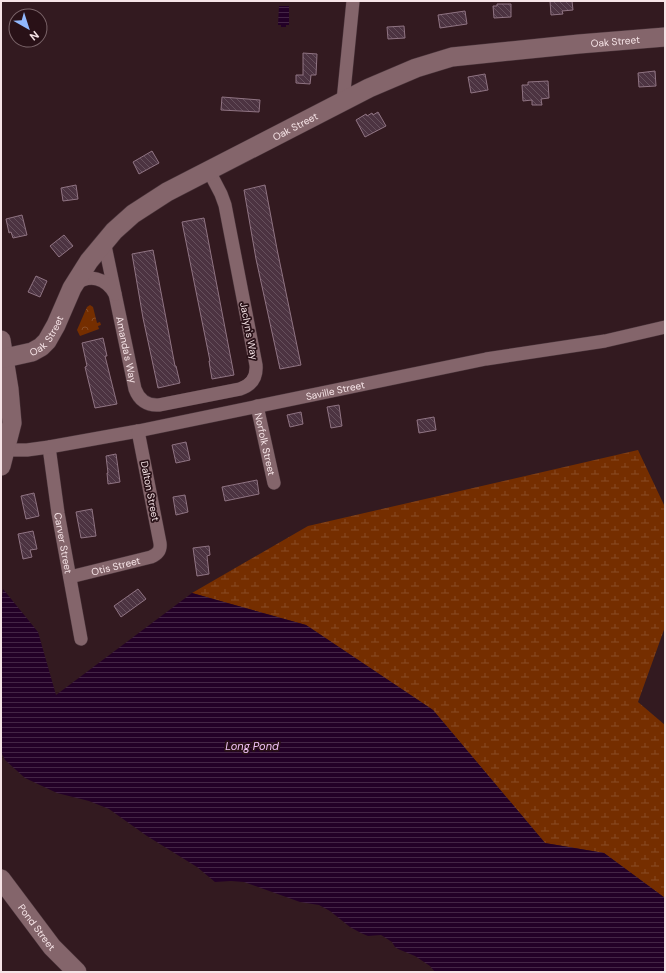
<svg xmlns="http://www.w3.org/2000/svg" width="666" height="973" font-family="'DM Sans',sans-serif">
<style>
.wetland{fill:url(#wetland-marsh)}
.park{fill:url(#park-crowns)}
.water{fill:url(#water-rules)}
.building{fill:url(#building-back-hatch);stroke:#907483}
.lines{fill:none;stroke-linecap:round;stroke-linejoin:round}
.street-casing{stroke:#4a353b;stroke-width:14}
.secondary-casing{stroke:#4a353b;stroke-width:20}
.street{stroke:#84656b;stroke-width:13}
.secondary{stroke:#84656b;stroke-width:19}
.labels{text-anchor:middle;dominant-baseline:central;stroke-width:3.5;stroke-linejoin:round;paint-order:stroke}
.street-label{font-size:10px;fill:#f6e4e7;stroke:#291117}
.water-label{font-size:11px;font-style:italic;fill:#f1c1f6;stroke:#291117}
</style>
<defs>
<pattern id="wetland-marsh" width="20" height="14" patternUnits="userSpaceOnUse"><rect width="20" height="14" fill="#752e00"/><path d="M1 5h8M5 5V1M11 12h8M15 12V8" fill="none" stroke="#894c25"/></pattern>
<pattern id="park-crowns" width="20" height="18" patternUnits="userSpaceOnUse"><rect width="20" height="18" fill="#752e00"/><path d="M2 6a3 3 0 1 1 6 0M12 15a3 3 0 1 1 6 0" fill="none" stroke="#894c25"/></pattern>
<pattern id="water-rules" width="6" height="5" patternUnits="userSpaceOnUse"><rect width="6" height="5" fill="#230027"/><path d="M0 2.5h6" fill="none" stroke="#442546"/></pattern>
<pattern id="building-back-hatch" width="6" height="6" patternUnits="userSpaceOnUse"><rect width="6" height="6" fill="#4c3341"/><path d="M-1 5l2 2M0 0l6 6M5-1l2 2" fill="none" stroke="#66505c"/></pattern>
</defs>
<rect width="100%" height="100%" fill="#331a20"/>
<path class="wetland" d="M 638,450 L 665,507 L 665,627 L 638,702 L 665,725 L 665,898 L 604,853 L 545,843 L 433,710 L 306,625 L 192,593 L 308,526 Z"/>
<path class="park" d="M 90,305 L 93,307 L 97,323 L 100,322 L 101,325 L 98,326 L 99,329 L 80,336 L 77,330 L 87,307 Z"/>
<path class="water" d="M 279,6 L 289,6 L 289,25 L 286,25 L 286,27 L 281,27 L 281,25 L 278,25 Z
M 3,589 L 38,632 L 56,695 L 192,593 L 306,625 L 433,710 L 545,843 L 604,853 L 665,898 L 665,972 L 435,972 L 430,966 L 415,956 L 398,949 L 395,947 L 392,942 L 381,935 L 368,936 L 361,933 L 350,927 L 330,911 L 319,905 L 300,902 L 244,882 L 231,881 L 215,882 L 197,867 L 147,836 L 109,809 L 89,801 L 57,793 L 25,778 L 5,760 L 1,752 L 1,602 Z"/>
<path class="building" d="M 550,1 L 572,1 L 573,10 L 562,11 L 563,14 L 551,15 Z
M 497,4 L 511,4 L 511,17 L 494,18 L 493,6 L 497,6 Z
M 465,11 L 467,24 L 440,28 L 438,15 Z
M 404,26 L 405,38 L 388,39 L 387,27 Z
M 303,53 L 317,54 L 316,75 L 311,75 L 310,84 L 296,83 L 296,75 L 303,75 Z
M 655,71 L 656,86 L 639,87 L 638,73 Z
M 485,74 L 488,90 L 471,93 L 468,77 Z
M 548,81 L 549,98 L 541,99 L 542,105 L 532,105 L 532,100 L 523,101 L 522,85 L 528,85 L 528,82 Z
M 222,97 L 260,100 L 259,112 L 221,110 Z
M 378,112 L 386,126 L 365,137 L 356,120 L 366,114 L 367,116 L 372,113 L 373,115 Z
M 152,151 L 159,163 L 139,174 L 133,162 Z
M 76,185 L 78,199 L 63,201 L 61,188 Z
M 265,185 L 277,249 L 301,365 L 280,369 L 256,259 L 244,190 Z
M 22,215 L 27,235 L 13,238 L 11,232 L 9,233 L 6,219 Z
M 204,218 L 234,375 L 212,379 L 209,361 L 210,361 L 182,222 Z
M 64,235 L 73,246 L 59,257 L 50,246 Z
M 153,250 L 175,366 L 176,366 L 180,383 L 158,388 L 143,318 L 132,254 Z
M 36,276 L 47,281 L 40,297 L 28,292 Z
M 103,338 L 107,356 L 105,356 L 117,404 L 95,408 L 85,367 L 87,366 L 82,343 Z
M 339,405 L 342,426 L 331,428 L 327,407 Z
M 301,412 L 303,424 L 290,427 L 287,415 Z
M 434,417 L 436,430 L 419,433 L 417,420 Z
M 186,442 L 190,460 L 176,463 L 172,445 Z
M 116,454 L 120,482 L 108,484 L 107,473 L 108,473 L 106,456 Z
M 257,480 L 259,494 L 225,501 L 222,487 Z
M 34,493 L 39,516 L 26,519 L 21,496 Z
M 185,495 L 188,512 L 176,515 L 173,497 Z
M 92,509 L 96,536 L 81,538 L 76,512 Z
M 33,531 L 37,549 L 30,550 L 32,557 L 23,559 L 18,534 Z
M 209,546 L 210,555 L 207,556 L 209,574 L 197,576 L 193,548 Z
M 138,589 L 146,599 L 121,617 L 114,606 Z"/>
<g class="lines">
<defs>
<g id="street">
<path d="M 343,101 L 353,1"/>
<path id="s1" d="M 104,241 L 135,389 C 139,400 147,406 159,405 L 240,389 C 252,385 257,377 256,365 L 225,205 L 221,194 L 209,171"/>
<path d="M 75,285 C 89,273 106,278 115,294"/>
<path id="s2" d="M 257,406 L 274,483"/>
<path id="s3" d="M 49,447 L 58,513 L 81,639"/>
<path id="s4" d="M 6,450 L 27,450 L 49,447 L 138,431 L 486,359 L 605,341 L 665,327"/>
<path id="s5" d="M 70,577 L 151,557 C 158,554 161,550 160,543 L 138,431"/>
</g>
<g id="secondary">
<path d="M 1,340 L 9,389 L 12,423 L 1,466"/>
<path id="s6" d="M 5,358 L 32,352 L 41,347 L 47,341 L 56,325 L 72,288 L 89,261 L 114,231 L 133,214 L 167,192 L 369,88 L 416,68 L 452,57 L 579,44 L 665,37"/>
<path id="s7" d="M 1,879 L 52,947 L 77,972"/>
</g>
</defs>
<use href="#street" class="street-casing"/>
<use href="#secondary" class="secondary-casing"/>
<use href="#street" class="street"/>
<use href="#secondary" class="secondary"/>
</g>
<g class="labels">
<g class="street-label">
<text stroke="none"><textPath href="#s6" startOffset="722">Oak Street</textPath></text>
<text stroke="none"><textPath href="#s6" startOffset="386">Oak Street</textPath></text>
<text transform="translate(249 331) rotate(79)">Jaclyn's Way</text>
<text stroke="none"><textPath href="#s6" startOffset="50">Oak Street</textPath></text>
<text stroke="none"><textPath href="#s1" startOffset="111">Amanda's Way</textPath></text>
<text stroke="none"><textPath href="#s4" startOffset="335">Saville Street</textPath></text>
<text stroke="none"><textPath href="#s2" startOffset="39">Norfolk Street</textPath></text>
<text transform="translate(150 491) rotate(79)">Dalton Street</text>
<text stroke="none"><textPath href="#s3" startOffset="97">Carver Street</textPath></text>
<text stroke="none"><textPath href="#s5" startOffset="47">Otis Street</textPath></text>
<text stroke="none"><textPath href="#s7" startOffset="60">Pond Street</textPath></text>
</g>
<g class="water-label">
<text x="252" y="746">Long Pond</text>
</g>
</g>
<rect width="666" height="973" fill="none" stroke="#f6e4e7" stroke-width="4"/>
<g transform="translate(28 28) rotate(141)"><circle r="19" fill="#291117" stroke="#7b656a"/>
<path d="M0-3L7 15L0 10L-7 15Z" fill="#91b8fd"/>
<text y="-6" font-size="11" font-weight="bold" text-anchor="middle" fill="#f6e4e7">N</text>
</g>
</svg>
